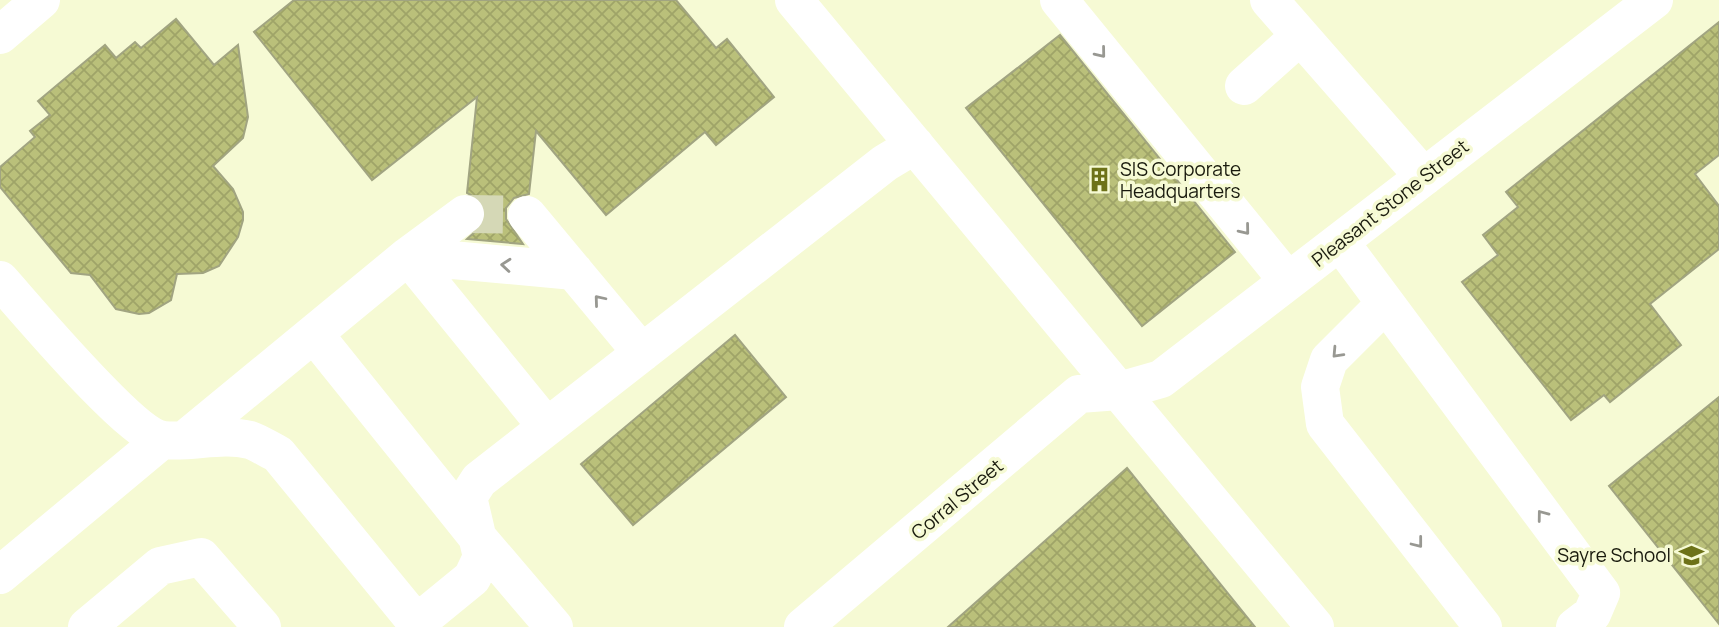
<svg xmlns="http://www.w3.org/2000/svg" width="1719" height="627" font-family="Manrope,sans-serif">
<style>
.building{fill:url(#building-cross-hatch);stroke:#a1a481;stroke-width:2}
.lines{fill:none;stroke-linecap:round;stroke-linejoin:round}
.minor-tunnel{stroke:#d5d8b6;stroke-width:38;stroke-dasharray:38 19;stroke-linecap:butt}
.minor{stroke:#fff;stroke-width:38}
.major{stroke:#fff;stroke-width:38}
.oneway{stroke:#989892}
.labels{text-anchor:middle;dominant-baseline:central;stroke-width:7;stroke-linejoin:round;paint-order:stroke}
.poi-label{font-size:19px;fill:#191a0d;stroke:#f6fad4;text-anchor:start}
.street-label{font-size:19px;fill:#191a0d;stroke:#f6fad4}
</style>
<defs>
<pattern id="building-cross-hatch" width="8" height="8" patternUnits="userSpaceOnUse" patternTransform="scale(1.75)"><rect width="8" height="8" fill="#bac07a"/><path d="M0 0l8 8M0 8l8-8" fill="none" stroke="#9fa468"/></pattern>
</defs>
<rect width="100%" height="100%" fill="#f6fad4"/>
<path class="building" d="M 294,0 L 676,0 L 716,48 L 727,39 L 774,97 L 716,145 L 705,132 L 606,215 L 536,131 L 529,194 L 514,198 L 506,208 L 506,219 L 523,244 L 467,239 L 485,223 L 487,212 L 482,201 L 467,193 L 477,97 L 372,180 L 254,32 Z
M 176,19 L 214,65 L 238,45 L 248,117 L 243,138 L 213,166 L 233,189 L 243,212 L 243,220 L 238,237 L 219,266 L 203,273 L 177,274 L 171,300 L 149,313 L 139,314 L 116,309 L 90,275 L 71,273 L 0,187 L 0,167 L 35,137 L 30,131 L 50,115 L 38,101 L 105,45 L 116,58 L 135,42 L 141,48 Z
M 1719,22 L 1719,155 L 1695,174 L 1719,206 L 1719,249 L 1650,304 L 1681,345 L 1610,402 L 1604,395 L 1571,420 L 1462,282 L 1498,255 L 1483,235 L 1518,207 L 1506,192 Z
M 1060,35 L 1235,252 L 1142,326 L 966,108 Z
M 735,335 L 786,397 L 633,525 L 581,464 Z
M 1719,397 L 1719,624 L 1609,486 Z
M 1127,468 L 1255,627 L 948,627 Z"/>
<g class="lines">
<path class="minor-tunnel" d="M 465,214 L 527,215"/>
<path class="minor" d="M 794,0 L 1315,627
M 1059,0 L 1288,281
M 1269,0 L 1424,177
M 1244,86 L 1300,36
M 527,215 L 642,353
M 1340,242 L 1601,593 L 1592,614 L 1575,627
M 408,256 L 547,427
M 408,256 L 574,271
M 0,280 C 27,310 132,436 164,440 C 192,443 222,433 250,440 C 259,443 269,450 278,454 L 420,627
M 1385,304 L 1329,360 L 1320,387 L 1325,424 L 1483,627
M 314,334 L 478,538 L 554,627
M 187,438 L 408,256 L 465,214
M 0,575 L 162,440
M 417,623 L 472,578 L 482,557 L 468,497 L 479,480 L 885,163 L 915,145
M 87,627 L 160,566 L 201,557 L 262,627
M 803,627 L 1079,394 L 1119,391 L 1161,379 L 1654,0"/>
<path class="major" d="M 0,35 L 41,0"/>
</g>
<defs><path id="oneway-chevron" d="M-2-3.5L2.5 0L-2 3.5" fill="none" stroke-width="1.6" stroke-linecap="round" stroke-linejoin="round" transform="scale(1.75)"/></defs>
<g class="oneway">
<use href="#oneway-chevron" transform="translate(1101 53) rotate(51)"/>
<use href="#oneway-chevron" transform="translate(1245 230) rotate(51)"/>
<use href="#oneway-chevron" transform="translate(506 265) rotate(-175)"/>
<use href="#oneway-chevron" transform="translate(599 300) rotate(-130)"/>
<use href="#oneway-chevron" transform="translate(1337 353) rotate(133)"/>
<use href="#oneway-chevron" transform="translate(1542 515) rotate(-127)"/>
<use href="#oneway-chevron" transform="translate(1418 543) rotate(52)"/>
</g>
<defs>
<symbol id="building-bare" viewBox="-9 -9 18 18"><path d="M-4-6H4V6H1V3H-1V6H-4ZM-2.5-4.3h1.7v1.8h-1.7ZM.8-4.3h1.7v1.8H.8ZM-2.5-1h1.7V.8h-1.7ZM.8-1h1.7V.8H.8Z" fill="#6d7218" stroke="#f6fad4" stroke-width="2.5" paint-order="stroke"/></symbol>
<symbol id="school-bare" viewBox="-9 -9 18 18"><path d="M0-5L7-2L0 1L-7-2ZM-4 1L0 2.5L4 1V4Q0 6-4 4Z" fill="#6d7218" stroke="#f6fad4" stroke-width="2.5" paint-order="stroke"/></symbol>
</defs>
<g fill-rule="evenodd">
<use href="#building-bare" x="1082" y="162" width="35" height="35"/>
<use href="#school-bare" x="1674" y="538" width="35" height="35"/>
</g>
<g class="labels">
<g class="poi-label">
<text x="1120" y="169">SIS Corporate<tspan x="1120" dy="22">Headquarters</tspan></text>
<text x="1671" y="555" text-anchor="end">Sayre School</text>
</g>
<g class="street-label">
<text transform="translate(1390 203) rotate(-38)">Pleasant Stone Street</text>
<text transform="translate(957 499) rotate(-40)">Corral Street</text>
</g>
</g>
</svg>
